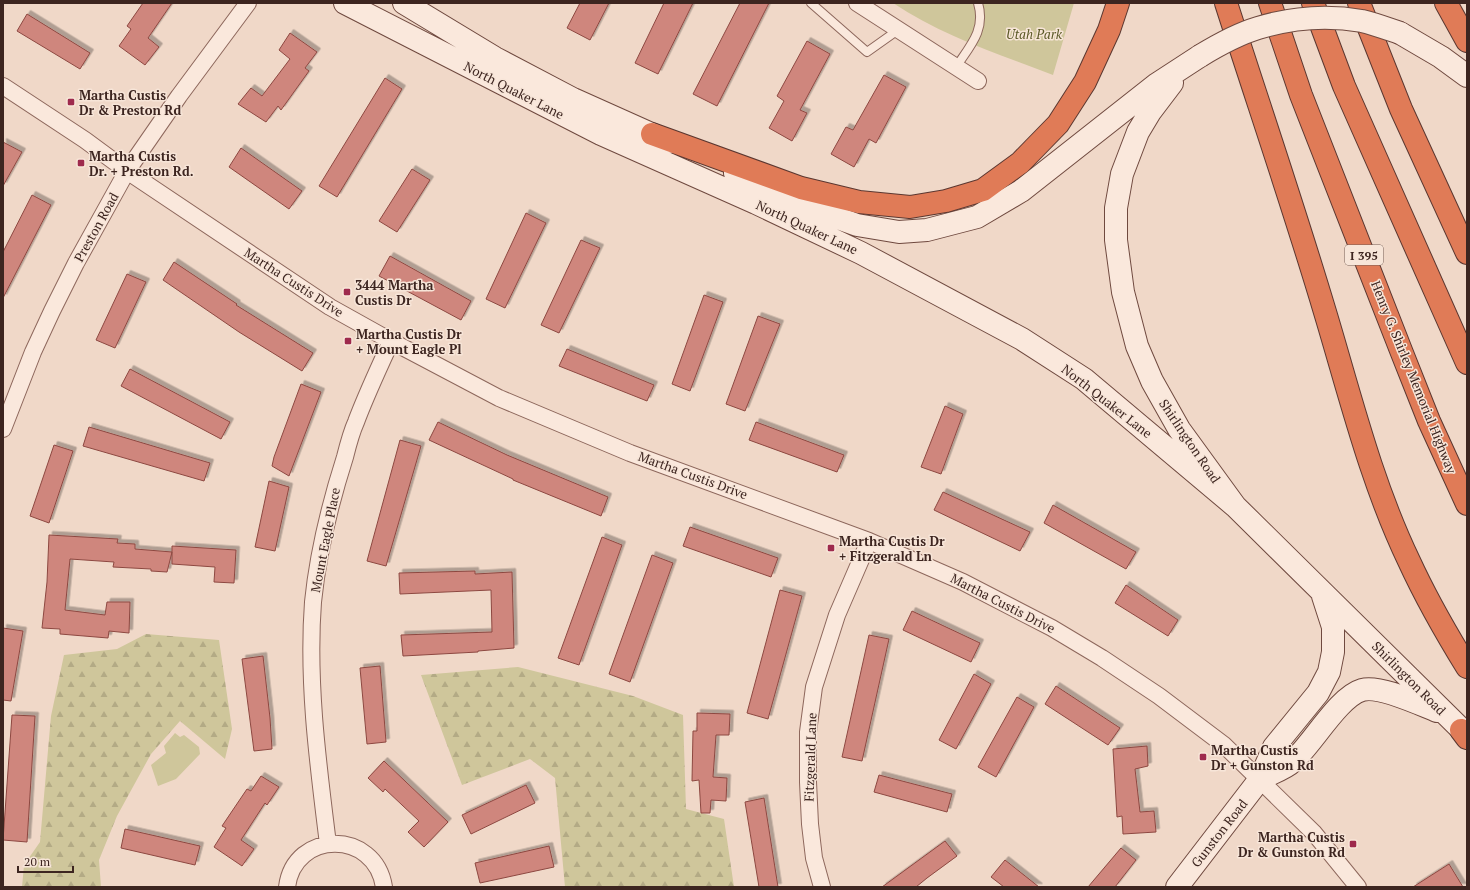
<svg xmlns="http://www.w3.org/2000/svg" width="1470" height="890" font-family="'PT Serif',serif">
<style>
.green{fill:#cfc69b}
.forest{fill:url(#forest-firs)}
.building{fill:#cf867d;stroke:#8d4841;filter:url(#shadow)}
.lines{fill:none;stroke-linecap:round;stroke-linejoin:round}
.lane-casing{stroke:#8d675c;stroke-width:10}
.street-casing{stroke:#8d675c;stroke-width:18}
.secondary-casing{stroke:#6f493f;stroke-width:24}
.highway-casing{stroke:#5b3730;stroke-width:24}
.lane{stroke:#fae8dc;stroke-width:8}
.street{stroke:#fae8dc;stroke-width:16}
.secondary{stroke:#fae8dc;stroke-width:22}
.highway{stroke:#e07b57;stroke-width:22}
.secondary-bridge-casing{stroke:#6f493f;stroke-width:24;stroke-linecap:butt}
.secondary-bridge{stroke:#fae8dc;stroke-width:22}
.poi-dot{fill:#9e2a4d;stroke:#f7e5d8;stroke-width:1.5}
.labels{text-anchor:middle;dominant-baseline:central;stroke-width:3;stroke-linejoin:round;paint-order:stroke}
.shield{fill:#f7e5d8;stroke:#755f57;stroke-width:1}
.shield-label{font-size:12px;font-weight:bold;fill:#3d2520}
.park-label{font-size:13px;font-style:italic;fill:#5a5826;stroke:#f7e5d8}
.street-label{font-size:13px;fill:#3d2520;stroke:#f7e5d8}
.poi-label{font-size:13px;font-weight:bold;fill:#3d2520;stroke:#f7e5d8;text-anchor:start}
</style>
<defs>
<pattern id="forest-firs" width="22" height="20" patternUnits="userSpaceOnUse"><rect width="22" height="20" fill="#cfc69b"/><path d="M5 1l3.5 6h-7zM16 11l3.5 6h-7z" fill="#b3aa85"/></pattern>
<filter id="shadow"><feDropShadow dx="3.5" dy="-3.5" stdDeviation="0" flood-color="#0004"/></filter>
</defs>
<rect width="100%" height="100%" fill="#f0d8c8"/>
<path class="green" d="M 893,3 L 1074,3 L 1053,75 C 999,54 942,36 893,3 Z
M 175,733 L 180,737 L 184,735 L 199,747 L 200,754 L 176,779 L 158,786 L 151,765 L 166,753 L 164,746 Z"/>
<path class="forest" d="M 146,634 L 219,640 L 232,729 L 225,759 L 180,721 L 151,754 L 117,816 L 99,860 L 101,887 L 22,887 L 24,865 L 40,842 L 51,716 L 64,655 L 117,649 Z
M 518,667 L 633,696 L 683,715 L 686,809 L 724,819 L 734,887 L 565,887 L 555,778 L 530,759 L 462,785 L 421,675 Z"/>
<path class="building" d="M 143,3 L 172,3 L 148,38 L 159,47 L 145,65 L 119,46 L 131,29 L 127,26 Z
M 580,3 L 609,3 L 590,40 L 567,28 Z
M 664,3 L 693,3 L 658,74 L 635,63 Z
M 740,3 L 769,3 L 717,106 L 693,94 Z
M 27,14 L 90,53 L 80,69 L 17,31 Z
M 290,33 L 317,52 L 305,68 L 309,71 L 281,110 L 278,106 L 266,122 L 238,104 L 251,88 L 262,96 L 290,59 L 279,50 Z
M 807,41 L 830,54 L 800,110 L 807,113 L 792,141 L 769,128 L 784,101 L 777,96 Z
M 884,75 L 906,87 L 876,143 L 869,139 L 854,167 L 831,154 L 846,127 L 853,130 Z
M 385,78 L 402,89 L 337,197 L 319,186 Z
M 3,142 L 22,152 L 3,186 Z
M 241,148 L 302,191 L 289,209 L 229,167 Z
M 412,169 L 430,180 L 397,232 L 379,221 Z
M 32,195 L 51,205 L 3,298 L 3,252 Z
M 526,213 L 546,223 L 505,308 L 486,299 Z
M 581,240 L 600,248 L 559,333 L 541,325 Z
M 390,256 L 471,301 L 461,320 L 379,276 Z
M 174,262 L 237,304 L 236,305 L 313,353 L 302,371 L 239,332 L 163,280 Z
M 127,274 L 146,282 L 115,348 L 96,340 Z
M 704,295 L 723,302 L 690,391 L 672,384 Z
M 758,316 L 780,324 L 745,411 L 726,404 Z
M 567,349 L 654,385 L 647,401 L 559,366 Z
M 130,369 L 230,422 L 221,439 L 121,386 Z
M 301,384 L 321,392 L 289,476 L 272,466 L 274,457 Z
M 945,406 L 963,414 L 941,474 L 921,467 Z
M 438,422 L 507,455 L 608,497 L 601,516 L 513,480 L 513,479 L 429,440 Z
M 756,422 L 844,455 L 837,472 L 749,440 Z
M 89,427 L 210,463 L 204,481 L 83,446 Z
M 400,440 L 421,446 L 386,566 L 367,561 Z
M 54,445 L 73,451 L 49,523 L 30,516 Z
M 269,481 L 289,487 L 275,551 L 255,547 Z
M 943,492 L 1030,532 L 1020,551 L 934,510 Z
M 1053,505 L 1136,552 L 1126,569 L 1044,523 Z
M 690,527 L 778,558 L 771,577 L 683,546 Z
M 49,535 L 118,539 L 117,543 L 135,544 L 135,549 L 172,552 L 167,572 L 151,571 L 151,569 L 113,567 L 114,562 L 70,559 L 65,610 L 105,615 L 107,602 L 130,602 L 129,633 L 109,631 L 108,638 L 60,634 L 60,629 L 42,628 L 47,582 Z
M 602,537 L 622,545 L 579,665 L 558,658 Z
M 172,546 L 236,550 L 234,583 L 214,582 L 215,567 L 172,564 Z
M 652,555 L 673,563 L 630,682 L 609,674 Z
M 475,571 L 475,574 L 512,572 L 514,648 L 478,651 L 478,652 L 403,656 L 401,635 L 492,632 L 491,590 L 400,594 L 399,573 Z
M 1126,585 L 1178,620 L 1168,636 L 1115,603 Z
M 780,590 L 802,596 L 768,719 L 747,713 Z
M 912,611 L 980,643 L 971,662 L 903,630 Z
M 3,628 L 23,631 L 11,701 L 3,700 Z
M 869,635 L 889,639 L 862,761 L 842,757 Z
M 263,656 L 270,718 L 272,749 L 254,751 L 242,659 Z
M 380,666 L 386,742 L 367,744 L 360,668 Z
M 974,674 L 991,684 L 956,749 L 939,740 Z
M 1056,686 L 1120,728 L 1108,745 L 1045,704 Z
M 1017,697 L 1034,707 L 996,777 L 978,767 Z
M 697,713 L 730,714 L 729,735 L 716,735 L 713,777 L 727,778 L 726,801 L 711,800 L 710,813 L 701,813 L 699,780 L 692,781 L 693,731 L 697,731 Z
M 12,715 L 35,716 L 27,842 L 3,840 Z
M 1147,746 L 1148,766 L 1135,769 L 1140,812 L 1154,811 L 1156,832 L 1123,834 L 1122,816 L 1117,817 L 1113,749 Z
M 384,761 L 448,822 L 424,847 L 408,832 L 419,821 L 385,789 L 383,792 L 368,778 Z
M 879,775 L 952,794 L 947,812 L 874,792 Z
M 261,776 L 279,787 L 267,805 L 265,803 L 241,840 L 254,849 L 242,866 L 214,847 L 226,828 L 222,826 L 247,789 L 251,791 Z
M 526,785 L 535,803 L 471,834 L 462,815 Z
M 764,798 L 778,887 L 759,887 L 745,802 Z
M 125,829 L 200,846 L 195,865 L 121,848 Z
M 945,841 L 957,856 L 927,878 L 916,887 L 882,887 Z
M 549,846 L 554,867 L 480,883 L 475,863 Z
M 1121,848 L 1136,860 L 1115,887 L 1088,887 Z
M 1005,860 L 1039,887 L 1004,887 L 991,877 Z
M 1449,864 L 1463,887 L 1413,887 Z"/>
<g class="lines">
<defs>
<path id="lane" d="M 811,3 L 867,52 L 898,30
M 956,67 C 970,46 986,30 978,3"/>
<path id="street" d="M 857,3 L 978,81
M 3,86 L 85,140 L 127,171 L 330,307 L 391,341 L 499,398 L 630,453 L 869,541 L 963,582 L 1052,628 L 1102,658 L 1159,696 L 1224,745 L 1314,833 L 1358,887
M 3,429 L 33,352 L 52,311 L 76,263 L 127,171 L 179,96 L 248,3
M 328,844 C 318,764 307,682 313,602 C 318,552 330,504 345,457 C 348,445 351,433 356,422 C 366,395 379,368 391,341
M 287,887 C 294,830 375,829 384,887
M 822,887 L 814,858 L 810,824 L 808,782 L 808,732 L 814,687 L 837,615 L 869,541"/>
<path id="secondary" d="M 345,3 L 601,134 L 756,203 L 861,253 L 1022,339 L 1084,379 L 1235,506
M 404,3 L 495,58 L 573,99 L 669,142
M 1400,33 L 1441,57 L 1467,76
M 1172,83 L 1150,112 L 1138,132 L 1122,174 L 1116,208 L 1116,240 L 1123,292 L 1137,346 L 1152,381 L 1179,429 L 1235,506 L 1467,735
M 735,173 L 813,209 L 857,225 L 899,232 L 927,230 L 977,217 L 1021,191 L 1157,84 L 1200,56
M 1260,779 C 1269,774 1285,769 1292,762 C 1312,745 1338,697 1362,690 C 1380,685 1419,704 1437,711
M 1177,887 L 1260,779 L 1274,747 L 1318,693 L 1329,672 L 1333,652 L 1333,627 L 1323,596"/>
<path id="highway" d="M 1226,3 C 1259,106 1294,208 1325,312 C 1350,395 1371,482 1409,561 C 1426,598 1446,633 1467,667
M 1270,3 L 1301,95 L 1402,353 L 1429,421 L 1467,504
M 1313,3 L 1344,86 L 1467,363
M 1359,3 L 1401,109 L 1467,253
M 1446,3 L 1467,41
M 652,134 L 801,188 L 859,202 L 910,207 L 946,201 L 983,190 L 1020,163 L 1058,124 L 1085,82 L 1109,30 L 1118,3
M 1461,730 L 1467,738"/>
</defs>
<use href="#lane" class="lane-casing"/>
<use href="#street" class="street-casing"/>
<use href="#secondary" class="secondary-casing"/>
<use href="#highway" class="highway-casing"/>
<use href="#lane" class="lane"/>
<use href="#street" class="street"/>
<use href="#secondary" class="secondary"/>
<use href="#highway" class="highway"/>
<defs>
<path id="secondary-bridge" d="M 1200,56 C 1218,45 1238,34 1258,28 C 1291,18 1328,15 1362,21 C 1375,24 1388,29 1400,33"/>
</defs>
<use href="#secondary-bridge" class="secondary-bridge-casing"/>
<use href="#secondary-bridge" class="secondary-bridge"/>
</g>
<g class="poi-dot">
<rect x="67" y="98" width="8" height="8" rx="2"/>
<rect x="77" y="159" width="8" height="8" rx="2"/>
<rect x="343" y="288" width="8" height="8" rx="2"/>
<rect x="344" y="337" width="8" height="8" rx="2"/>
<rect x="827" y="544" width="8" height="8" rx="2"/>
<rect x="1199" y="753" width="8" height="8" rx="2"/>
<rect x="1349" y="840" width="8" height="8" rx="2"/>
</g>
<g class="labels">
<rect class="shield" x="1345" y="245" width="38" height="20" rx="3"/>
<g class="shield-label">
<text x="1364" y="255">I 395</text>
</g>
<g class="park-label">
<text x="1034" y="34">Utah Park</text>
</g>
<g class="street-label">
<text transform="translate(514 90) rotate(27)">North Quaker Lane</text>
<text transform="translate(96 227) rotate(-61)">Preston Road</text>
<text transform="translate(807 227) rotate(25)">North Quaker Lane</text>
<text transform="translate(294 282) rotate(33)">Martha Custis Drive</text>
<text transform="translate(1414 377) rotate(68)">Henry G. Shirley Memorial Highway</text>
<text transform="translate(1107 401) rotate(38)">North Quaker Lane</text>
<text transform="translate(1190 441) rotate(56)">Shirlington Road</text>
<text transform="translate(693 475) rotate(20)">Martha Custis Drive</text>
<text transform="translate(325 540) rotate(-79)">Mount Eagle Place</text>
<text transform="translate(1003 603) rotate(27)">Martha Custis Drive</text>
<text transform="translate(1409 678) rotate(45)">Shirlington Road</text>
<text transform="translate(810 757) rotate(-88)">Fitzgerald Lane</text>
<text transform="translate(1219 833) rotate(-52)">Gunston Road</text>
</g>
<g class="poi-label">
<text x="79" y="95">Martha Custis<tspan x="79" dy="15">Dr &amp; Preston Rd</tspan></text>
<text x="89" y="156">Martha Custis<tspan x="89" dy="15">Dr. + Preston Rd.</tspan></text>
<text x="355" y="285">3444 Martha<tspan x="355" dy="15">Custis Dr</tspan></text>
<text x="356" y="334">Martha Custis Dr<tspan x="356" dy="15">+ Mount Eagle Pl</tspan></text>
<text x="839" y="541">Martha Custis Dr<tspan x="839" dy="15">+ Fitzgerald Ln</tspan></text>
<text x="1211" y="750">Martha Custis<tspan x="1211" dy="15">Dr + Gunston Rd</tspan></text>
<text x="1345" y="837" text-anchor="end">Martha Custis<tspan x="1345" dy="15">Dr &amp; Gunston Rd</tspan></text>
</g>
</g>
<rect width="1470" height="890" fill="none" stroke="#3d2520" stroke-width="8"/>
<path d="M18 866v6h55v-6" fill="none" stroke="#3d2520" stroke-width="2"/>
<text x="24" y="866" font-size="12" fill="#3d2520" stroke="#f7e5d8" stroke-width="3" paint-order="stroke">20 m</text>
</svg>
